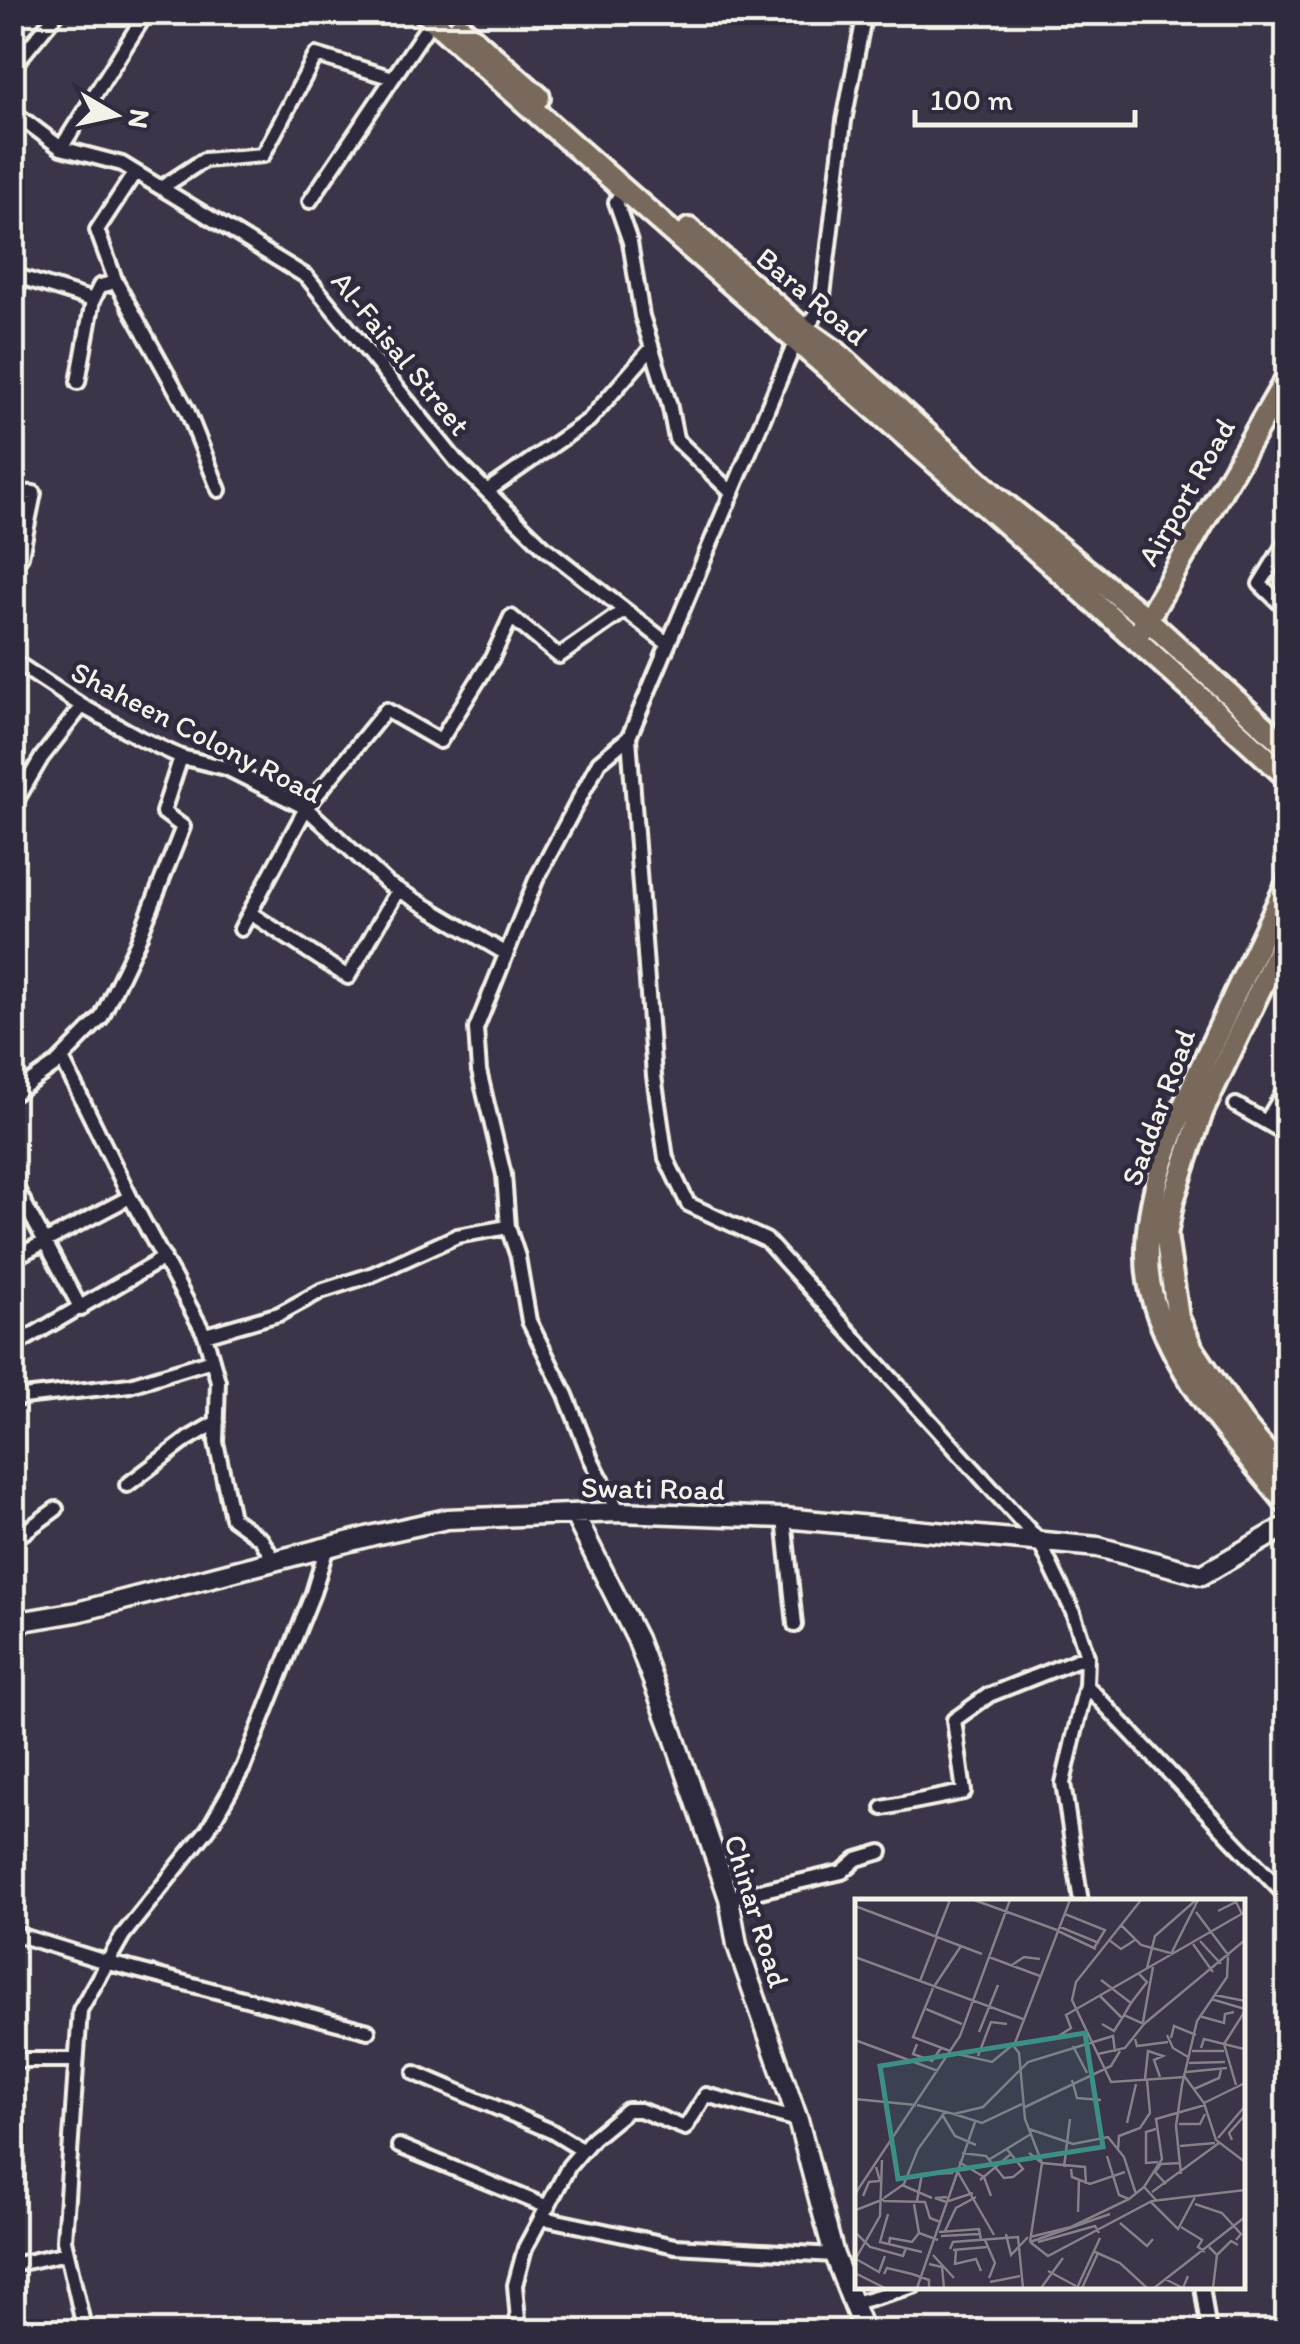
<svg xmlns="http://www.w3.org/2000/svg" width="1300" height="2344" font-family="Itim,sans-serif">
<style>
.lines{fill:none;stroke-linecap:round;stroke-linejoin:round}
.street-casing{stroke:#f4f1e8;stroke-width:20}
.secondary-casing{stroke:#f4f1e8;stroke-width:25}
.primary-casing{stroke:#f4f1e8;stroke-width:28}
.street{stroke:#2f2a3d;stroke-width:12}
.secondary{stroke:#2f2a3d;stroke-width:18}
.primary{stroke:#78695c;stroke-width:20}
.labels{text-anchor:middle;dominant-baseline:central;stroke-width:9;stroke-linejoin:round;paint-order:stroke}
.street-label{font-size:30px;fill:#f4f1e8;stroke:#2f2a3d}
.inset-road{fill:none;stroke:#868088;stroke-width:2.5}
.view{fill:#3d8f86;fill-opacity:0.15;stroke:#3d8f86;stroke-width:5}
.inset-edge{fill:none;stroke:#f4f1e8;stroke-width:5}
</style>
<rect width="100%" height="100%" fill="#3c3448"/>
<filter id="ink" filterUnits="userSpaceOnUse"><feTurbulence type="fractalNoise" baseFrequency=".01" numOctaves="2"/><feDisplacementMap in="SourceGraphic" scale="20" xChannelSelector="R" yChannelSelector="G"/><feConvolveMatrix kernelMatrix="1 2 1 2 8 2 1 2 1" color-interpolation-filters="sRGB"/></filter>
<g filter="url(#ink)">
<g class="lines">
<defs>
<path id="street" d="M 12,68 L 58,12
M 12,111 L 61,148 L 122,164 L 307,277 L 457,462 L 544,547 L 668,644
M 61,148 L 147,12
M 135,172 L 97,230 L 116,282 L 187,410 L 219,490
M 161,188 L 204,160 L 263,155 L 316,55 L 393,78
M 624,189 L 616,202 L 630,242 L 642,316 L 669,403 L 676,439 L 732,493
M 310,201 L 432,20
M 20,277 L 93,300 L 100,286 L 116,282
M 12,315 L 20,277 L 15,276
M 802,328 L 813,319 L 822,304 L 844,121 L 865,12
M 795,343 L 629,737 L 654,1076 L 666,1158 L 688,1204 L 766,1240 L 1039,1541 L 1073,1612 L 1087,1656 L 1086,1685 L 1063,1783 L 1081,1902
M 78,382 L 93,300
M 487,491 L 589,420 L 650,350
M 12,492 L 34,493 L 21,556 L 12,567
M 1288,538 L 1260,584 L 1288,611
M 12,660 L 82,706 L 140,738 L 181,757 L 226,768 L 306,808 L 388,884 L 505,953
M 12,808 L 42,757 L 82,706
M 250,913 L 348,977 L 398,890
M 241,929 L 306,808 L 386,710 L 440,741 L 492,658 L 511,617 L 559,656 L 625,610
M 62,1059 L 130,1197 L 205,1335 L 218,1381 L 216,1442 L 232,1518 L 261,1539 L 274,1560
M 12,1095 L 55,1065 L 101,1018 L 137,943 L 183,827 L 163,812 L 181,757
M 1236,1105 L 1288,1135
M 1266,1122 L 1288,1085
M 12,1180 L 81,1309
M 12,1259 L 130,1197
M 205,1335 L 279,1314 L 321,1291 L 371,1275 L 457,1236 L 508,1227
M 12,1347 L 164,1258
M 12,1401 L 23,1397 L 130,1385 L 212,1360
M 127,1485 L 188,1439 L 217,1422
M 619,1512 L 591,1459 L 566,1395 L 529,1321 L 518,1257 L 508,1227 L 504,1175 L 479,1071 L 476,1029 L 536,880 L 599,762 L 629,737
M 784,1518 L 795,1625
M 12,1541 L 56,1509
M 1086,1685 L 1288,1898
M 883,1808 L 964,1792 L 954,1720 L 989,1695 L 1087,1656
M 729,1898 L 842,1872 L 857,1859 L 881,1852
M 12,1933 L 109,1963 L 368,2031
M 12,2060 L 76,2060
M 415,2073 L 551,2131 L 582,2150
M 399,2146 L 548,2207
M 543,2218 L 675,2246 L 834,2255
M 12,2265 L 67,2253
M 1202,2286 L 1209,2332
M 854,2303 L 914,2286
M 85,2332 L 64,2240 L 80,2010 L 123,1935 L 208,1829 L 243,1768 L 313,1593 L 327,1547
M 519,2332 L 515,2285 L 525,2248 L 569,2166 L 593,2138 L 627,2110 L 640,2110 L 685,2128 L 706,2095 L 798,2120"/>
<path id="secondary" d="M 574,1514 L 637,1639 L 672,1731 L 729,1898 L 737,1945 L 798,2120 L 834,2255 L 864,2332
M 12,1623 L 77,1612 L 374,1535 L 447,1519 L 619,1512 L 784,1518 L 1098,1547 L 1202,1575 L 1288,1525"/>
<path id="primary" d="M 424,12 C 709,270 1005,516 1288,778
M 460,27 L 539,97
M 689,229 L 802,328 L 836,352 L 995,496 L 1147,619 L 1288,748
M 1141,630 L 1288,376
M 1288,882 C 1266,928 1244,974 1223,1020 C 1186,1100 1126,1214 1154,1303 C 1178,1381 1237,1443 1288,1505
M 1288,930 L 1202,1112 L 1173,1200 L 1166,1235 L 1178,1318 L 1192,1348 L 1243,1424 L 1288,1478"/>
</defs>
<use href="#street" class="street-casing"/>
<use href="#secondary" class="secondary-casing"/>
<use href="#primary" class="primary-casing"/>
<use href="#street" class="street"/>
<use href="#secondary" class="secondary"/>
<use href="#primary" class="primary"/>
</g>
</g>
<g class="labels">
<g class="street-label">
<text transform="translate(812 296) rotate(40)">Bara Road</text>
<text transform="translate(401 353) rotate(51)">Al-Faisal Street</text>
<text transform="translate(1186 492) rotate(-60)">Airport Road</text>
<text transform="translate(197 732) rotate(27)">Shaheen Colony Road</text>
<text transform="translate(1158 1107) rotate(-70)">Saddar Road</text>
<text transform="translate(653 1488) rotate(1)">Swati Road</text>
<text transform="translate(757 1911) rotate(73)">Chinar Road</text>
</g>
</g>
<g transform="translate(855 1899)">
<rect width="390" height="390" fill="#3c3448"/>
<path class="inset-road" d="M 119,1 L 202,31M 286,1 L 221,83 L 217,101 L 256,183 L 330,178 L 349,204 L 361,241 L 390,263M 0,7 L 127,55M 363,12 L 381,3 L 387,15M 341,13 L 374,57M 210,15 L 250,31 L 239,49M 266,26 L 286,46 L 319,55M 205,28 L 244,44M 203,32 L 241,50M 81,37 L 95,1M 254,41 L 266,50 L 280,41M 345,42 L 366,65M 338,45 L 358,73M 317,53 L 343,1M 0,58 L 168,120M 134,58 L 185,77M 157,66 L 169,58 L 185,60M 292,69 L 300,37 L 341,1M 246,81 L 276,104 L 269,116M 65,82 L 82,38M 80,86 L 106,47M 78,89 L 58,138 L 95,152M 360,96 L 390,102M 245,97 L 267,119M 356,100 L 390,110M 276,104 L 292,83 L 284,75M 71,110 L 107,125M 344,117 L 369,124 L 370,115 L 379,113M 288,123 L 298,68M 289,125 L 390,41M 124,133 L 143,86M 312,136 L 318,149 L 333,158M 316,139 L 319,127 L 341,136M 199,140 L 216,129 L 211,116 L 390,13M 280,140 L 282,147 L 313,143M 0,141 L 83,172M 62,145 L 58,155 L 77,162 L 86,149M 157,145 L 164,154 L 170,220 L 187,264 L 175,343M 218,147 L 232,174M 346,149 L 349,140 L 389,150M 337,152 L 369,152M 94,153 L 137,163 L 160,144 L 215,1M 243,155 L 270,149 L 289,125 L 269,116 L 259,132 L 247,125M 123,157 L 136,123 L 152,125M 334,164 L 370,163M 331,173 L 372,169M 290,180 L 293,152 L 308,157 L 299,161 L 305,178M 217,181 L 222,199 L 246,201M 381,186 L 369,145 L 390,112M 339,190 L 364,179 L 366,171M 0,200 L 61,206M 349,204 L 390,184M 62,206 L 99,215 L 128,208 L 173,163 L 258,137 L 260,153M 168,209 L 256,167 L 265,152M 99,215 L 127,224 L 167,205M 88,217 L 100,237 L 121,246M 272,224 L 281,185M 324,225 L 345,225 L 350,215M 174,230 L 218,245 L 253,238 L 269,258 L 281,295M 301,230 L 291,233 L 291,264 L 303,263M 363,239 L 390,207M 377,241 L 374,234 L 390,216M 325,247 L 360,244M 263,251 L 264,237 L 285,229 L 295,214 L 292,181M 107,254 L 131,257 L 149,279 L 158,278 L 168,270 L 151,249M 174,254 L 187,264 L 230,268 L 231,285M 252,257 L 264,296 L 274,300 L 289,288 L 301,301M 135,260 L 176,235M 104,263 L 129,278 L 136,297M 209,268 L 215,220M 101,270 L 139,336M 216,270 L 217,278 L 235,285 L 270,273M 326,275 L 321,227 L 327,186 L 342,122 L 372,78 L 373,58M 125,281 L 156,255M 311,285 L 300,273 L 306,265 L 326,264M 47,286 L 77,299M 289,288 L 307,260 L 301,220 L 350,206M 297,293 L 364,244M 0,295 L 105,137 L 155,1M 8,297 L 14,283 L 25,282 L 21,268M 92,298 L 80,299 L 91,303 L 118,294M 29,299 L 49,285 L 63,250 L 90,213M 28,302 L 70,303 L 75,319 L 85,323M 62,302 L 67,275 L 98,274M 296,303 L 323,330 L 340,298M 59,305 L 64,334 L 83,341M 340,305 L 367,314 L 386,335 L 381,341M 1,311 L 29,300M 223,313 L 224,281M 33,315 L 25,343 L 67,353M 265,324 L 292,347 L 298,340M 326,328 L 347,341 L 343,348 L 350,353M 0,333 L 15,348 L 48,357 L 51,349M 84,333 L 124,330 L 126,341M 89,334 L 101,309 L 121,298M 151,335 L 156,356 L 173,338M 86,337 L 124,335M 175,338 L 216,328 L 274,300M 130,341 L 140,364 L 134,379M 175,343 L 193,357 L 297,302 L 390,291M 175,343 L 255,315M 183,343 L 240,327 L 244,334M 34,345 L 35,339 L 57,343 L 64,334M 354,348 L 362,356 L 376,342 L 383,346M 95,350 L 98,343 L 163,338 L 168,389M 98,351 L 132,348M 101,352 L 100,365 L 121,360 L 126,372M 238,352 L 265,364 L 292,389M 78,356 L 99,379M 1,360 L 24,373 L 30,357M 0,361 L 25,317 L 27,261M 74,365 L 87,368 L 89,389M 193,372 L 221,387M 0,374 L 30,389M 29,375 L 32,369 L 57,375 L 74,381 L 74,389M 310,380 L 328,389 L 333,377M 135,383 L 165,377M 62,389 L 120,223M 186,389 L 208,359M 222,389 L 245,339M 227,389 L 243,354M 299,389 L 390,318M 358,389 L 362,356"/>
<path class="view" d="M 230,134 L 248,248 L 43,280 L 25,167 Z"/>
<rect width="390" height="390" class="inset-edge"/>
</g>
<rect width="1300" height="2344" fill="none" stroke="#2f2a3d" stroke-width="50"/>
<rect x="25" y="25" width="1250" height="2294" fill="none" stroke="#f4f1e8" stroke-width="4" filter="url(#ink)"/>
<g transform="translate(115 115) rotate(99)" stroke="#2f2a3d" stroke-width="8" paint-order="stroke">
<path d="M0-8L18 38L0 25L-18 38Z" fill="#f4f1e8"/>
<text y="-15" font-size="28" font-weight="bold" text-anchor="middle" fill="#f4f1e8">N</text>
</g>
<path d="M915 110v15h220v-15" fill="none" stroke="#f4f1e8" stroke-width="5"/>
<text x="930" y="110" font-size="30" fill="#f4f1e8" stroke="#2f2a3d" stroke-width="8" paint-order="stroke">100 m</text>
</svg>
